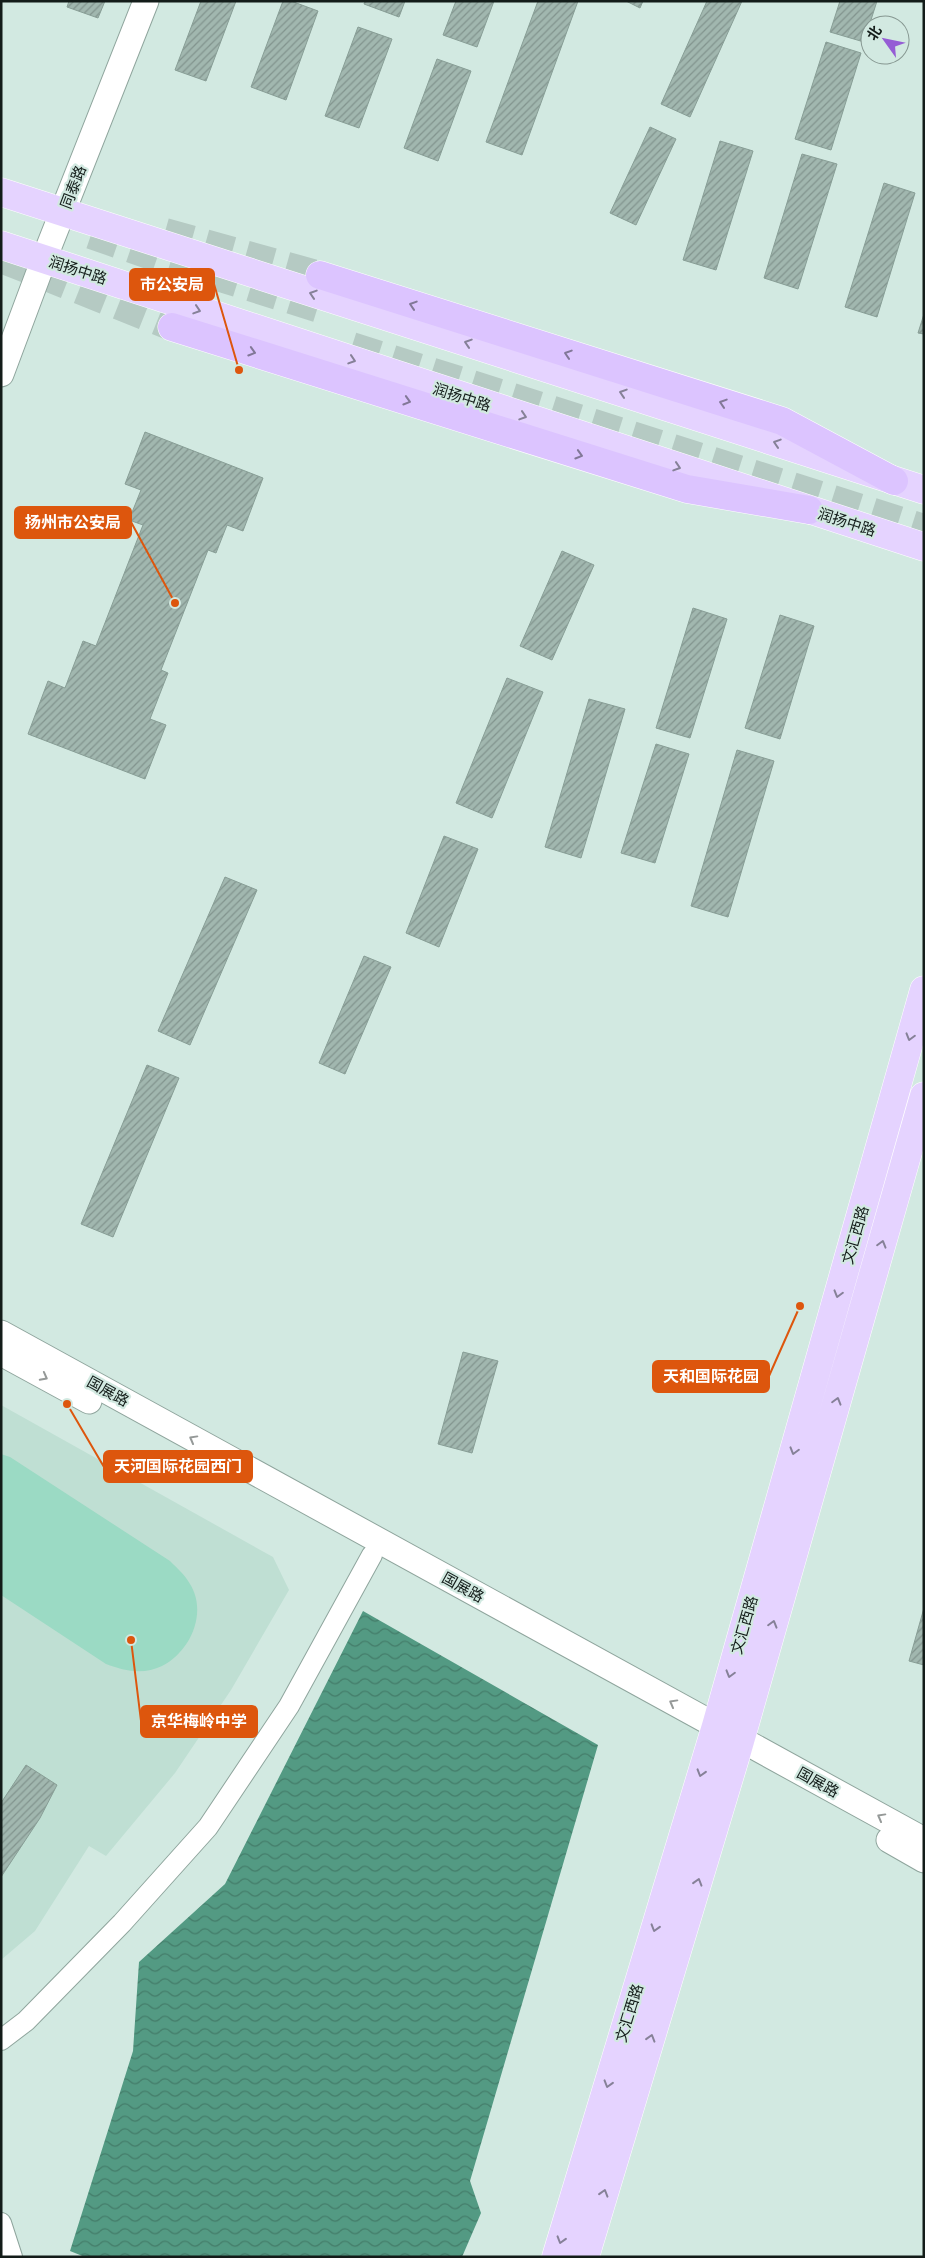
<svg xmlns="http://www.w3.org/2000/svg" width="925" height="2258" font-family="Poppins,'Noto Sans SC',sans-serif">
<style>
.built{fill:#bfdfd3}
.green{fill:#9bdac4}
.water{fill:url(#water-waves)}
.building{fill:url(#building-hatch);stroke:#889e96}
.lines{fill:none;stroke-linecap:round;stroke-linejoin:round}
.trunk-tunnel{stroke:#b5cac3;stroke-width:28;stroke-dasharray:28 14;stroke-linecap:butt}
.minor-casing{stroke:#8fa59d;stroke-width:22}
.tertiary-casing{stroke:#8fa59d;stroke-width:27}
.primary-casing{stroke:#fff;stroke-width:29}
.trunk-casing{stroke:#fff;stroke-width:29}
.minor{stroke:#fff;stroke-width:20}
.tertiary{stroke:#fff;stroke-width:25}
.primary{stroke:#e5d3ff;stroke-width:28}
.trunk{stroke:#dcc4ff;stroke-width:28}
.oneway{stroke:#868198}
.oneway2{stroke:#827898}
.oneway3{stroke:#959998}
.labels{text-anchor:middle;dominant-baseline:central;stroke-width:4.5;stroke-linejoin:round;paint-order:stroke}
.street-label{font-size:15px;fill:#131c19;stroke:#d2e9e1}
.leader{fill:none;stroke:#dd560d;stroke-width:2}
.callout-dot{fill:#dd560d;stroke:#d2e9e1;stroke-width:2}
.callout{fill:#dd560d;stroke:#dd560d;stroke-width:2}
.callout-label{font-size:16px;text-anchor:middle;font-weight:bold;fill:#fff}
</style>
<defs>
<pattern id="water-waves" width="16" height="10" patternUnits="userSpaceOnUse" patternTransform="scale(1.25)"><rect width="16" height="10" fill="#539a83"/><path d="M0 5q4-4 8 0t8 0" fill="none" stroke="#447d6a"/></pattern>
<pattern id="building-hatch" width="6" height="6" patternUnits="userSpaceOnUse" patternTransform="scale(1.25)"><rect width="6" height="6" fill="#a1b7af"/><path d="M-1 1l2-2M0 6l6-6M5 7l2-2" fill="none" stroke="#82948e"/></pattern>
</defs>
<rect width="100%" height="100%" fill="#d2e9e1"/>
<path class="built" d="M 1,1405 L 273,1557 L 289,1590 L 231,1690 L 175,1773 L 106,1856 L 89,1846 L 35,1931 L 1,1960 Z"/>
<path class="green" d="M 1,1454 L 10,1457 L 170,1561 C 177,1568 185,1575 190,1584 C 208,1613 190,1652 162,1666 C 144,1675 124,1671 106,1664 L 1,1595 Z"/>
<path class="water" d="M 363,1611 L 598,1745 L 470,2181 L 481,2213 L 462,2257 L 85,2257 L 70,2251 L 133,2051 L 139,1962 L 225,1884 Z"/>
<path class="building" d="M 69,1 L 105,1 L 98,18 L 67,7 Z
M 201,1 L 236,1 L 206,81 L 175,70 Z
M 283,1 L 291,1 L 318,11 L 286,100 L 251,87 Z
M 365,1 L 405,1 L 399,17 L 364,4 Z
M 456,1 L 494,1 L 477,47 L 443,35 Z
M 538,1 L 578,1 L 522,155 L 486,142 Z
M 626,1 L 643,1 L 640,8 Z
M 707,1 L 742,1 L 690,117 L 661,104 Z
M 840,1 L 877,1 L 864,42 L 830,32 Z
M 358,27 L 392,39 L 359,128 L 325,116 Z
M 826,42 L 861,53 L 831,150 L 795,139 Z
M 437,59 L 471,71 L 438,161 L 404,148 Z
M 650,127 L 676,139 L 636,225 L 610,213 Z
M 720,141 L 753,151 L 716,270 L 683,260 Z
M 802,154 L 837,164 L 798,289 L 764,278 Z
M 884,183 L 915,193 L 877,317 L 845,307 Z
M 924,314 L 924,334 L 918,333 Z
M 145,432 L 263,478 L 243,531 L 227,525 L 216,553 L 208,550 L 161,670 L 168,673 L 150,719 L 166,725 L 145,779 L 28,734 L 48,681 L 65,688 L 83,641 L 96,646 L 143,525 L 129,520 L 141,490 L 125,484 Z
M 562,551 L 594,565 L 552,660 L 520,646 Z
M 693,608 L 727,619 L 690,738 L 656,728 Z
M 780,615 L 814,626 L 780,739 L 745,728 Z
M 507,678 L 543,692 L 492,818 L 456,803 Z
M 589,699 L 625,709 L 581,858 L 545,847 Z
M 656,744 L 689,754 L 655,863 L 621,853 Z
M 737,750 L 774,761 L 728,917 L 691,906 Z
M 444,836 L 478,849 L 439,947 L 406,933 Z
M 225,877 L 257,890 L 190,1045 L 158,1031 Z
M 364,956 L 391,967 L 345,1074 L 319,1063 Z
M 147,1065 L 179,1078 L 113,1237 L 81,1224 Z
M 463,1352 L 498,1361 L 472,1453 L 438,1444 Z
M 924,1608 L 924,1665 L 909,1661 Z
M 26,1765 L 57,1785 L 40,1818 L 1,1877 L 1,1803 Z"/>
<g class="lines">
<path class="trunk-tunnel" d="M 165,232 L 320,275
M 91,235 L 166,261 L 326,311
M 1,259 L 172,327
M 352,346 L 924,528"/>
<defs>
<path id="minor" d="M 1,2040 L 26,2021 L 122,1923 L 208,1827 L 289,1706 L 372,1555
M 1,2223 L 12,2257"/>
<path id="tertiary" d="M 1,374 L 44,259 L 146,1
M 1,1333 L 924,1840
M 1,1353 L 89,1401
M 889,1840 L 924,1860"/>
<path id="primary" d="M 1,192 L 924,490
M 1,245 L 924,547
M 556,2257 L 716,1726 L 924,990
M 585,2257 L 736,1755 L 924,1096"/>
<path id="trunk" d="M 320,275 L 782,421 L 894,481
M 172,327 L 687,489 L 809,510"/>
</defs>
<use href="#minor" class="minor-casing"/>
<use href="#tertiary" class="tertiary-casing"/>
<use href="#primary" class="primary-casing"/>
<use href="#trunk" class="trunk-casing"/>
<use href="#minor" class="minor"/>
<use href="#tertiary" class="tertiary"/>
<use href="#primary" class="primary"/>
<use href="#trunk" class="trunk"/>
</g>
<defs><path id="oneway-chevron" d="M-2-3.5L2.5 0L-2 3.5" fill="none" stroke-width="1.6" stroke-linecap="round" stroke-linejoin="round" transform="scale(1.25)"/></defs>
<g class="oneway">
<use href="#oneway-chevron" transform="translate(313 294) rotate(-162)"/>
<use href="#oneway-chevron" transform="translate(197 310) rotate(18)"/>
<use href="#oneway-chevron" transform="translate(468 343) rotate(-162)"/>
<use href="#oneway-chevron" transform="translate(352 360) rotate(18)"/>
<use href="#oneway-chevron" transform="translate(623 393) rotate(-162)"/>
<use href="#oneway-chevron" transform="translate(523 416) rotate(18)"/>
<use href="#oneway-chevron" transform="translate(777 443) rotate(-162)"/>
<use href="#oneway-chevron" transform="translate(677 467) rotate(18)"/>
<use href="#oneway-chevron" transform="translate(910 1037) rotate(106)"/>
<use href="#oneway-chevron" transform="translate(882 1244) rotate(-74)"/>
<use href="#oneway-chevron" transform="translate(838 1294) rotate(106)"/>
<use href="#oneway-chevron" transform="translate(837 1401) rotate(-74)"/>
<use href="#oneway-chevron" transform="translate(794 1451) rotate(106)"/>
<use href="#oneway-chevron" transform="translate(773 1624) rotate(-74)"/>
<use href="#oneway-chevron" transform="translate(730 1674) rotate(106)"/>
<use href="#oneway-chevron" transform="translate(701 1773) rotate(107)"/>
<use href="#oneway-chevron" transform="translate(698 1882) rotate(-73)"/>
<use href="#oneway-chevron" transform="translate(655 1928) rotate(107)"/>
<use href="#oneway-chevron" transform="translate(651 2038) rotate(-73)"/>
<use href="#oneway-chevron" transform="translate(608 2084) rotate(107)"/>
<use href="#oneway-chevron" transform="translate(604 2193) rotate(-73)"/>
<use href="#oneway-chevron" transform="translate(561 2240) rotate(107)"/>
</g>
<g class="oneway2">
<use href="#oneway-chevron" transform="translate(413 305) rotate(-162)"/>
<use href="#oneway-chevron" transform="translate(252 352) rotate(17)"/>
<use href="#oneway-chevron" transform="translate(568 354) rotate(-162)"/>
<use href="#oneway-chevron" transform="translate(407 401) rotate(17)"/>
<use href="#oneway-chevron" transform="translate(723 403) rotate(-162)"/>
<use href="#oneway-chevron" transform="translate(579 455) rotate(17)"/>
</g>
<g class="oneway3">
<use href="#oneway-chevron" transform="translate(44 1377) rotate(28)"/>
<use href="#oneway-chevron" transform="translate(193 1439) rotate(-151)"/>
<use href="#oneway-chevron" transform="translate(673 1703) rotate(-151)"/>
<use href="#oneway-chevron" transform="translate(881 1817) rotate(-151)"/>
</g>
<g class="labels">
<g class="street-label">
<text transform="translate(73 187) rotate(-69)">同泰路</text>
<text transform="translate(78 270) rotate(18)">润扬中路</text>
<text transform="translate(462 397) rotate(18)">润扬中路</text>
<text transform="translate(847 522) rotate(18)">润扬中路</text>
<text transform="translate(855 1235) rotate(-74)">文汇西路</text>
<text transform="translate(108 1391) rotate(29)">国展路</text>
<text transform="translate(463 1587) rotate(29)">国展路</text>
<text transform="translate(744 1625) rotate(-74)">文汇西路</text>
<text transform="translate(818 1782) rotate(29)">国展路</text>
<text transform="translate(629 2013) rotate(-73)">文汇西路</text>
</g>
</g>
<path class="leader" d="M239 370L214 284M175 603L131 522M800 1306L769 1376M67 1404L104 1467M131 1640L141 1721"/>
<g class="callout-dot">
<circle cx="239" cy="370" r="5"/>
<circle cx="175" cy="603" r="5"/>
<circle cx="800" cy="1306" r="5"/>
<circle cx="67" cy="1404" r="5"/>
<circle cx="131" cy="1640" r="5"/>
</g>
<g class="callout">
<rect x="130" y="269" width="84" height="31" rx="5"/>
<rect x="15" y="507" width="116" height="31" rx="5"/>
<rect x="653" y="1361" width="116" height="31" rx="5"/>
<rect x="104" y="1451" width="148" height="31" rx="5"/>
<rect x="141" y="1706" width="116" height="31" rx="5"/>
</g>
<g class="callout-label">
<text x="172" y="290">市公安局</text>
<text x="73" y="528">扬州市公安局</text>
<text x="711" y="1382">天和国际花园</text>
<text x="178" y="1472">天河国际花园西门</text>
<text x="199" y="1727">京华梅岭中学</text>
</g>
<rect width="925" height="2258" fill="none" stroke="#131c19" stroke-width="5"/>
<g transform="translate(885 40) rotate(303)"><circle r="24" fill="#d2e9e1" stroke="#869791"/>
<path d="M0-4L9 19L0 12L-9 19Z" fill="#955dd5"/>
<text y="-8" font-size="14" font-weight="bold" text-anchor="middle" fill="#131c19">北</text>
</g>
</svg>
